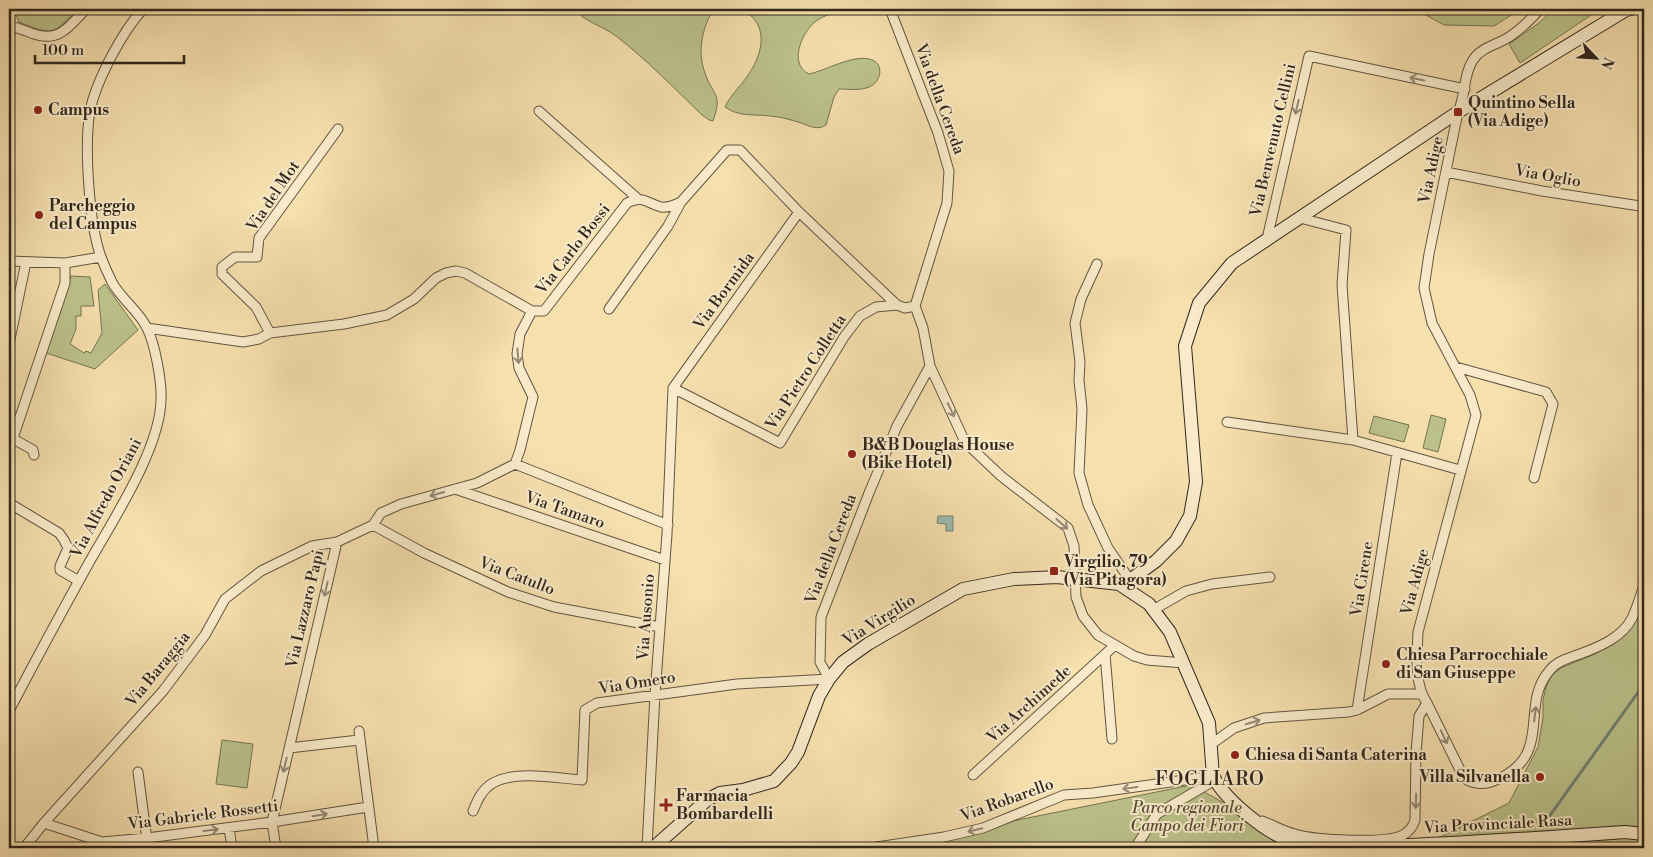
<svg xmlns="http://www.w3.org/2000/svg" width="1653" height="857" font-family="'Libre Bodoni',serif">
<style>
.green{fill:#bcc28b;stroke:#767454}
.water{fill:#9dbdaf;stroke:#728175}
.lines{fill:none;stroke-linecap:round;stroke-linejoin:round}
.stream{stroke:#728175;stroke-width:3}
.street-casing{stroke:#625541;stroke-width:11}
.secondary-casing{stroke:#31271d;stroke-width:14}
.street{stroke:#f9ebca;stroke-width:9}
.secondary{stroke:#f9ebca;stroke-width:12}
.oneway{stroke:#958974}
.poi-dot{fill:#8f2418;stroke:#f9ebca;stroke-width:2}
.labels{text-anchor:middle;dominant-baseline:central;stroke-width:4;stroke-linejoin:round;paint-order:stroke}
.street-label{font-size:16px;fill:#31271d;stroke:#f9ebca}
.poi-label{font-size:16px;font-weight:bold;fill:#31271d;stroke:#f9ebca;text-anchor:start}
.park-label{font-size:16px;font-style:italic;fill:#544e38;stroke:#f9ebca}
.quarter-label{font-size:19px;letter-spacing:1px;fill:#31271d;stroke:#f9ebca}
</style>
<rect width="100%" height="100%" fill="#f6e0ae"/>
<filter id="stains"><feTurbulence type="fractalNoise" baseFrequency=".004" numOctaves="4"/><feColorMatrix values="0 0 0 0 .2 0 0 0 0 .09 0 0 0 0 .02 0 0 0 .5 -.17"/></filter>
<radialGradient id="worn" r=".72"><stop offset=".6" stop-color="#630" stop-opacity="0"/><stop offset="1" stop-color="#630" stop-opacity=".3"/></radialGradient>
<path class="green" d="M 18,9 L 78,9 C 52,35 54,36 19,22 L 16,15 Z
M 574,9 L 714,9 C 702,27 697,52 705,73 C 713,97 723,92 713,121 L 709,120 L 702,115 C 674,88 647,60 616,36 C 603,26 583,21 574,9 Z
M 741,9 L 856,9 L 853,13 C 848,14 843,12 838,12 C 831,13 825,16 819,19 C 803,28 787,64 809,74 C 827,70 852,55 869,59 C 885,62 882,82 869,87 C 860,91 848,89 839,89 L 834,97 L 826,125 C 819,130 811,127 804,124 C 792,120 782,117 770,116 C 753,114 739,117 725,107 C 730,96 739,88 746,78 C 763,55 771,24 741,9 Z
M 1415,9 L 1521,9 L 1494,26 L 1444,25 Z
M 1554,9 L 1600,9 L 1520,63 L 1509,44 L 1539,23 Z
M 71,276 L 90,277 L 94,306 L 81,306 L 81,316 L 76,316 L 76,329 L 70,344 L 84,353 L 86,351 L 91,353 L 102,333 L 98,290 L 105,284 L 138,330 L 95,369 L 43,352 Z
M 1431,415 L 1446,419 L 1438,452 L 1423,448 Z
M 1374,416 L 1409,425 L 1404,442 L 1369,433 Z
M 1644,603 L 1644,848 L 1418,848 L 1509,803 L 1538,747 L 1543,718 L 1543,700 L 1546,687 L 1552,675 L 1561,668 L 1597,653 L 1615,641 L 1629,629 Z
M 222,740 L 253,744 L 247,788 L 216,784 Z
M 1191,785 C 1201,791 1213,796 1222,802 C 1247,818 1266,839 1295,848 L 891,848 L 1008,822 Z"/>
<path class="water" d="M 938,516 L 953,516 L 953,531 L 946,531 L 946,524 L 937,523 Z"/>
<g class="lines">
<path class="stream" d="M 1546,821 L 1644,684"/>
<defs>
<path id="street" d="M 1540,9 C 1531,19 1520,30 1509,37 C 1497,45 1481,47 1473,60 C 1463,75 1466,95 1458,112 L 1429,254 L 1424,288 L 1432,323 L 1470,395 L 1476,415 L 1418,632 C 1417,655 1414,684 1427,703 L 1464,778 C 1473,785 1486,785 1496,780 C 1555,755 1518,706 1550,670 C 1557,661 1569,658 1580,654 C 1599,647 1623,637 1632,618 C 1637,608 1640,596 1644,586
M 9,26 C 16,27 26,31 34,34 C 60,43 70,25 86,9
M 539,111 L 637,198
M 1446,172 L 1542,191 L 1640,206 L 1644,202
M 1300,218 L 1346,230 L 1342,285 L 1353,440
M 1267,239 L 1309,56 L 1465,89
M 9,261 L 65,263 L 101,257
M 1097,264 L 1081,299 L 1075,323 L 1080,362 L 1079,380 L 1082,409 L 1079,473 L 1088,505 L 1108,548 L 1130,580
M 609,309 L 668,226 L 681,202
M 147,328 L 243,342 L 259,339 L 270,333 L 344,324 L 387,315 L 414,299 L 436,278 L 446,273 L 456,271 L 465,273 L 532,311 L 544,311 L 627,203 C 644,195 646,203 661,207 C 668,208 675,205 681,202 L 727,150 L 740,150 L 799,212 L 897,305
M 270,333 L 256,307 L 222,274 L 222,267 L 235,257 L 257,257 L 259,238 L 338,129
M 9,344 L 26,262
M 930,366 L 965,442 L 1001,476 L 1068,528 L 1074,546 L 1076,597 L 1083,616 L 1098,635 L 1134,656 L 1147,660 L 1184,663
M 1456,367 L 1546,392 L 1553,404 L 1534,478
M 673,388 L 780,443 L 844,337 L 860,316 L 876,307 L 897,305 L 905,308 L 915,306
M 673,388 L 799,212
M 1227,422 L 1353,440 L 1460,470
M 34,455 L 33,450 L 17,441 L 14,438 L 14,435 L 65,283 L 65,263
M 515,464 L 668,525
M 455,489 L 665,560
M 9,503 L 59,533 L 64,540 L 68,548 L 60,566 L 60,570 L 79,581
M 373,525 L 424,553 L 508,592 L 554,607 L 660,627
M 1153,610 L 1186,591 L 1212,584 L 1270,577
M 1105,654 L 1112,739
M 1357,710 L 1397,453
M 9,711 C 34,663 60,615 86,568 C 111,523 160,450 161,400 C 162,382 155,344 147,328 C 139,311 121,299 112,282 C 108,274 104,265 101,257 C 89,224 84,146 90,111 C 96,81 122,32 143,9
M 359,731 L 374,848
M 1210,745 L 1234,728 L 1264,718 L 1349,712 L 1357,710 L 1388,694 L 1421,694
M 289,748 L 359,740
M 138,772 L 148,848
M 973,775 L 1114,646
M 473,811 C 477,801 482,789 493,783 C 516,770 556,778 582,780 L 585,710 L 597,703 L 737,684 L 829,679 L 820,662 L 821,617 L 869,493 L 897,426 L 930,366 L 923,328 L 915,306 L 947,203 L 949,171 L 938,133 L 890,9
M 1262,821 C 1273,825 1283,831 1295,834 C 1315,840 1386,844 1403,835 C 1410,831 1413,827 1415,820 L 1416,753 L 1419,716 L 1427,703
M 44,823 L 102,842 L 147,838 L 272,822 L 368,807
M 229,828 L 232,848
M 24,848 L 44,823 L 163,691 L 205,635 L 225,599 L 261,571 L 312,546 L 337,542
M 276,848 L 272,822 L 337,542 L 373,525 L 381,513 L 401,504 L 477,483 L 515,464 L 520,450 L 533,397 L 519,368 L 517,354 L 520,334 L 532,311
M 647,848 L 655,694 L 667,534 L 673,388
M 870,848 L 944,837 L 983,828 L 1064,795 L 1093,793 L 1213,776
M 1135,848 L 1157,814 L 1215,780
M 1587,848 L 1644,848"/>
<path id="secondary" d="M 1119,584 L 1130,580 L 1156,561 L 1176,541 L 1190,516 L 1196,482 L 1185,346 L 1199,303 L 1232,263 L 1458,112 L 1626,10 L 1631,9
M 653,848 L 707,800 L 720,793 L 743,790 L 774,781 L 791,763 L 798,752 L 819,696 L 829,679 L 843,662 L 868,644 L 963,589 L 1014,579 L 1057,577 L 1119,584 L 1149,604 L 1170,632 L 1209,723 L 1213,776 C 1225,800 1268,835 1294,842 C 1332,851 1370,846 1408,845 C 1481,842 1553,837 1625,832 L 1644,834"/>
</defs>
<use href="#street" class="street-casing"/>
<use href="#secondary" class="secondary-casing"/>
<use href="#street" class="street"/>
<use href="#secondary" class="secondary"/>
</g>
<defs><path id="oneway-shaft" d="M-6 0H5M1.5-3L5.5 0L1.5 3" fill="none" stroke-width="1.6" stroke-linecap="round" stroke-linejoin="round" transform="scale(1.25)"/></defs>
<g class="oneway">
<use href="#oneway-shaft" transform="translate(1417 79) rotate(-168)"/>
<use href="#oneway-shaft" transform="translate(1297 107) rotate(103)"/>
<use href="#oneway-shaft" transform="translate(518 356) rotate(85)"/>
<use href="#oneway-shaft" transform="translate(951 410) rotate(65)"/>
<use href="#oneway-shaft" transform="translate(437 494) rotate(164)"/>
<use href="#oneway-shaft" transform="translate(1062 524) rotate(42)"/>
<use href="#oneway-shaft" transform="translate(326 589) rotate(103)"/>
<use href="#oneway-shaft" transform="translate(1535 714) rotate(-83)"/>
<use href="#oneway-shaft" transform="translate(1253 722) rotate(-17)"/>
<use href="#oneway-shaft" transform="translate(1444 737) rotate(65)"/>
<use href="#oneway-shaft" transform="translate(285 765) rotate(103)"/>
<use href="#oneway-shaft" transform="translate(1130 788) rotate(172)"/>
<use href="#oneway-shaft" transform="translate(1416 801) rotate(91)"/>
<use href="#oneway-shaft" transform="translate(320 815) rotate(-9)"/>
<use href="#oneway-shaft" transform="translate(211 830) rotate(-7)"/>
<use href="#oneway-shaft" transform="translate(975 830) rotate(166)"/>
</g>
<g class="poi-dot">
<circle cx="38" cy="110" r="5"/>
<rect x="1453" y="107" width="10" height="10" rx="2.5"/>
<circle cx="39" cy="215" r="5"/>
<circle cx="852" cy="454" r="5"/>
<rect x="1049" y="566" width="10" height="10" rx="2.5"/>
<circle cx="1386" cy="664" r="5"/>
<circle cx="1235" cy="755" r="5"/>
<circle cx="1540" cy="777" r="5"/>
<path d="M663.5 797.5h5v5h5v5h-5v5h-5v-5h-5v-5h5z"/>
</g>
<g class="labels">
<g class="street-label">
<text transform="translate(940 99) rotate(70)">Via della Cereda</text>
<text transform="translate(1273 140) rotate(-77)">Via Benvenuto Cellini</text>
<text transform="translate(1431 170) rotate(-78)">Via Adige</text>
<text transform="translate(1548 176) rotate(10)">Via Oglio</text>
<text transform="translate(273 196) rotate(-56)">Via del Mot</text>
<text transform="translate(573 249) rotate(-52)">Via Carlo Bossi</text>
<text transform="translate(724 291) rotate(-54)">Via Bormida</text>
<text transform="translate(806 372) rotate(-57)">Via Pietro Colletta</text>
<text transform="translate(106 498) rotate(-62)">Via Alfredo Oriani</text>
<text transform="translate(565 510) rotate(19)">Via Tamaro</text>
<text transform="translate(831 549) rotate(-69)">Via della Cereda</text>
<text transform="translate(517 576) rotate(21)">Via Catullo</text>
<text transform="translate(1362 579) rotate(-81)">Via Cirene</text>
<text transform="translate(1415 582) rotate(-75)">Via Adige</text>
<text transform="translate(305 609) rotate(-77)">Via Lazzaro Papi</text>
<text transform="translate(646 617) rotate(-86)">Via Ausonio</text>
<text transform="translate(879 620) rotate(-32)">Via Virgilio</text>
<text transform="translate(158 669) rotate(-51)">Via Baraggia</text>
<text transform="translate(637 683) rotate(-9)">Via Omero</text>
<text transform="translate(1029 704) rotate(-42)">Via Archimede</text>
<text transform="translate(1007 800) rotate(-20)">Via Robarello</text>
<text transform="translate(203 815) rotate(-7)">Via Gabriele Rossetti</text>
<text transform="translate(1498 824) rotate(-3)">Via Provinciale Rasa</text>
</g>
<g class="poi-label">
<text x="1468" y="103">Quintino Sella<tspan x="1468" dy="18">(Via Adige)</tspan></text>
<text x="48" y="110">Campus</text>
<text x="49" y="206">Parcheggio<tspan x="49" dy="18">del Campus</tspan></text>
<text x="862" y="445">B&amp;B Douglas House<tspan x="862" dy="18">(Bike Hotel)</tspan></text>
<text x="1064" y="562">Virgilio, 79<tspan x="1064" dy="18">(Via Pitagora)</tspan></text>
<text x="1396" y="655">Chiesa Parrocchiale<tspan x="1396" dy="18">di San Giuseppe</tspan></text>
<text x="1245" y="755">Chiesa di Santa Caterina</text>
<text x="1530" y="777" text-anchor="end">Villa Silvanella</text>
<text x="676" y="796">Farmacia<tspan x="676" dy="18">Bombardelli</tspan></text>
</g>
<g class="park-label">
<text x="1187" y="808">Parco regionale<tspan x="1187" dy="18">Campo dei Fiori</tspan></text>
</g>
<g class="quarter-label">
<text x="1210" y="779">FOGLIARO</text>
</g>
</g>
<rect width="1653" height="857" fill="none" stroke="#f6e0ae" stroke-width="30"/>
<rect x="10" y="10" width="1633" height="837" fill="none" stroke="#31271d" stroke-width="2.5"/>
<rect x="15" y="15" width="1623" height="827" fill="none" stroke="#31271d"/>
<g transform="translate(1596 58) rotate(115)" stroke="#f9ebca" stroke-width="4" paint-order="stroke">
<path d="M0-4L9 19L0 12L-9 19Z" fill="#31271d"/>
<text y="-8" font-size="14" font-weight="bold" text-anchor="middle" fill="#31271d">N</text>
</g>
<path d="M35 55v8h149v-8" fill="none" stroke="#31271d" stroke-width="2.5"/>
<text x="42" y="55" font-size="15" fill="#31271d" stroke="#f9ebca" stroke-width="4" paint-order="stroke">100 m</text>
<rect width="100%" height="100%" filter="url(#stains)"/>
<rect width="100%" height="100%" fill="url(#worn)"/>
</svg>
